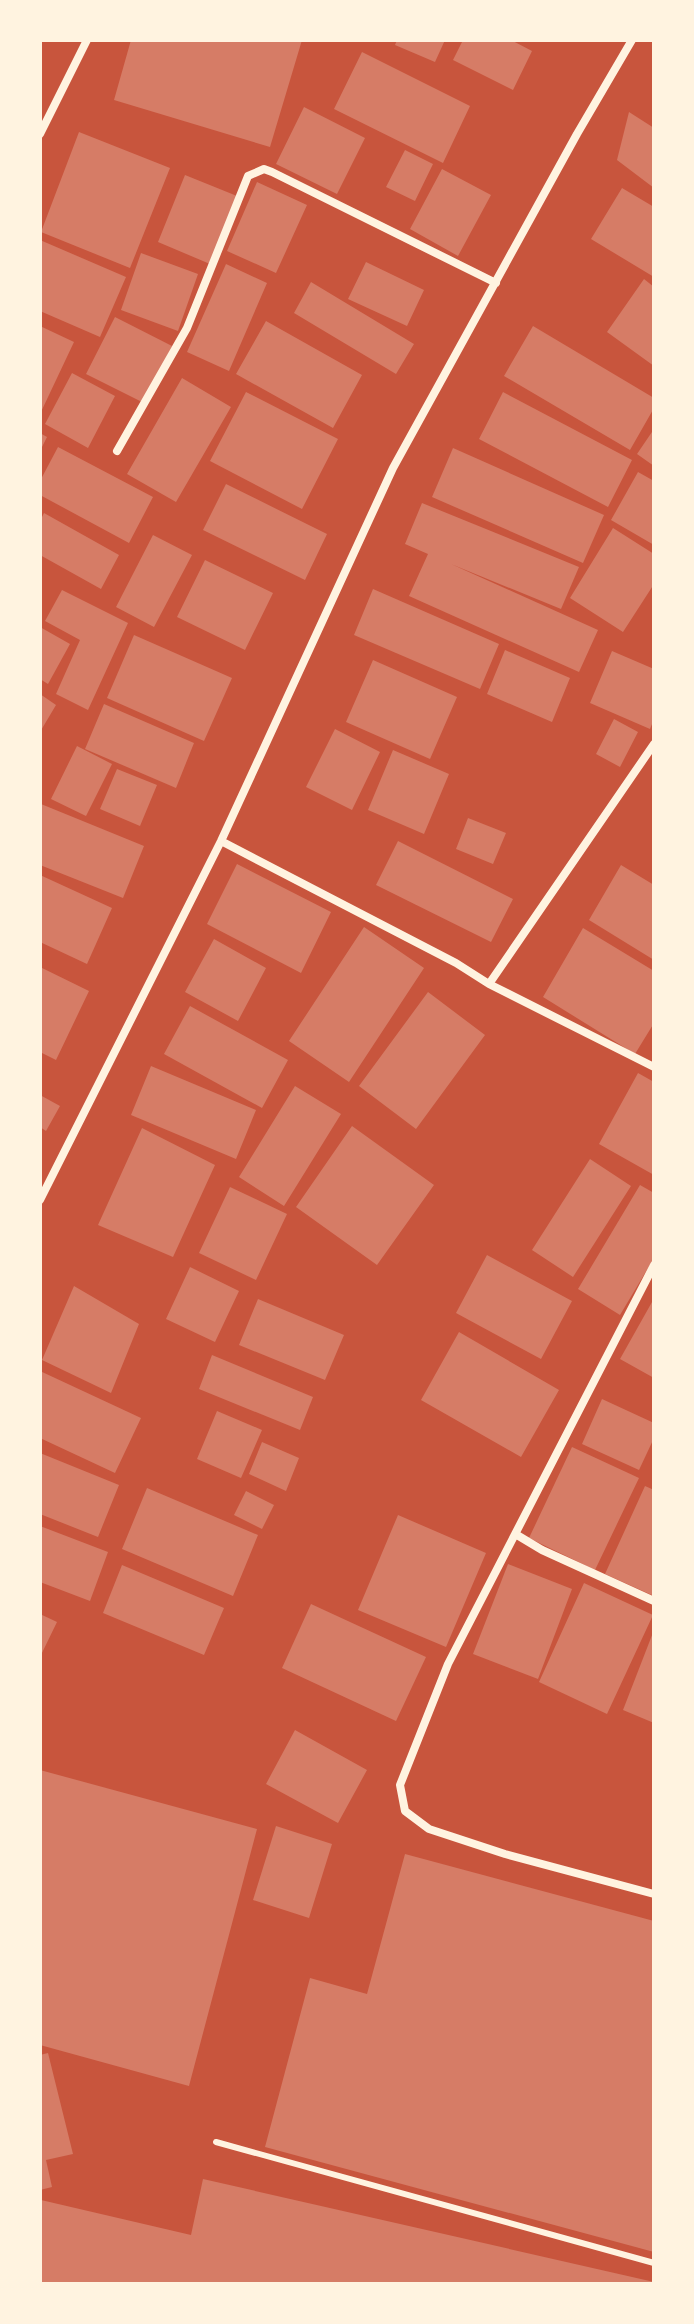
<svg xmlns="http://www.w3.org/2000/svg" width="694" height="2324" font-family="Literata,serif">
<style>
.building{fill:#d67c66}
.lines{fill:none;stroke-linecap:round;stroke-linejoin:round}
.service{stroke:#fff3e0;stroke-width:6}
.minor{stroke:#fff3e0;stroke-width:8}
</style>
<rect width="100%" height="100%" fill="#c8553d"/>
<path class="building" d="M 131,40 L 302,40 L 270,147 L 114,100 Z
M 397,40 L 445,40 L 435,62 L 395,45 Z
M 463,40 L 511,40 L 532,51 L 513,90 L 453,60 Z
M 362,52 L 470,106 L 443,163 L 334,109 Z
M 304,107 L 365,138 L 337,194 L 276,164 Z
M 629,112 L 654,128 L 654,188 L 617,160 Z
M 79,132 L 170,168 L 130,268 L 41,232 Z
M 405,150 L 433,164 L 415,201 L 386,187 Z
M 442,169 L 491,195 L 458,256 L 410,229 Z
M 185,175 L 237,196 L 210,264 L 158,242 Z
M 257,182 L 307,205 L 276,273 L 227,251 Z
M 622,188 L 654,207 L 654,277 L 591,239 Z
M 40,240 L 126,277 L 100,337 L 40,311 Z
M 141,253 L 198,274 L 178,331 L 121,310 Z
M 366,262 L 424,290 L 407,326 L 348,299 Z
M 226,264 L 267,283 L 229,371 L 187,352 Z
M 644,279 L 654,287 L 654,366 L 607,332 Z
M 311,282 L 414,344 L 396,374 L 294,313 Z
M 115,317 L 172,346 L 144,403 L 86,374 Z
M 266,321 L 362,375 L 333,428 L 236,374 Z
M 40,326 L 74,342 L 40,414 Z
M 533,326 L 654,398 L 654,408 L 630,450 L 504,376 Z
M 72,373 L 115,396 L 88,448 L 45,424 Z
M 182,378 L 231,407 L 176,502 L 127,474 Z
M 246,392 L 338,439 L 302,509 L 210,461 Z
M 503,392 L 632,460 L 608,507 L 479,439 Z
M 654,429 L 654,466 L 637,454 Z
M 40,433 L 47,437 L 40,451 Z
M 58,447 L 153,497 L 129,543 L 40,495 L 40,481 Z
M 453,448 L 604,515 L 583,563 L 432,497 Z
M 638,472 L 654,481 L 654,545 L 611,520 Z
M 226,484 L 327,534 L 305,580 L 203,530 Z
M 422,503 L 579,567 L 561,609 L 451,564 L 598,630 L 579,672 L 409,596 L 428,554 L 405,544 Z
M 44,513 L 119,555 L 101,589 L 40,555 L 40,521 Z
M 613,528 L 654,554 L 654,584 L 623,632 L 570,598 Z
M 153,535 L 192,555 L 154,627 L 116,607 Z
M 205,560 L 273,593 L 245,650 L 177,617 Z
M 373,589 L 499,644 L 480,689 L 354,635 Z
M 62,590 L 128,623 L 88,710 L 56,694 L 80,640 L 45,621 Z
M 40,627 L 70,644 L 48,684 L 40,679 Z
M 134,635 L 232,678 L 204,741 L 107,698 Z
M 505,650 L 570,678 L 552,722 L 487,694 Z
M 612,651 L 654,669 L 654,719 L 650,729 L 590,703 Z
M 373,660 L 457,697 L 430,759 L 346,722 Z
M 40,694 L 56,705 L 40,732 Z
M 104,704 L 194,743 L 176,788 L 85,749 Z
M 614,719 L 638,732 L 620,767 L 596,754 Z
M 335,729 L 380,752 L 352,810 L 306,787 Z
M 77,746 L 112,764 L 86,816 L 51,799 Z
M 393,750 L 449,774 L 424,834 L 368,810 Z
M 117,769 L 157,785 L 140,826 L 100,809 Z
M 41,804 L 144,846 L 123,898 L 40,865 Z
M 468,818 L 506,833 L 493,864 L 456,849 Z
M 398,841 L 513,899 L 491,942 L 376,885 Z
M 237,864 L 331,912 L 301,973 L 207,924 Z
M 621,865 L 654,885 L 654,960 L 589,920 Z
M 40,875 L 112,908 L 87,964 L 40,942 Z
M 364,927 L 424,968 L 349,1082 L 289,1041 Z
M 583,928 L 654,971 L 654,1023 L 635,1054 L 543,997 Z
M 214,939 L 266,968 L 238,1021 L 185,992 Z
M 40,967 L 89,991 L 56,1060 L 40,1052 Z
M 428,992 L 485,1035 L 416,1129 L 359,1086 Z
M 190,1006 L 288,1060 L 262,1108 L 164,1054 Z
M 151,1066 L 256,1110 L 236,1159 L 131,1115 Z
M 638,1073 L 654,1082 L 654,1175 L 599,1144 Z
M 295,1086 L 341,1114 L 284,1206 L 239,1177 Z
M 40,1095 L 60,1106 L 46,1131 L 40,1127 Z
M 352,1126 L 434,1185 L 377,1265 L 296,1207 Z
M 142,1128 L 215,1165 L 173,1257 L 98,1225 Z
M 590,1159 L 631,1186 L 573,1277 L 532,1250 Z
M 640,1185 L 654,1193 L 654,1258 L 620,1315 L 578,1289 Z
M 230,1187 L 287,1214 L 256,1280 L 199,1253 Z
M 487,1255 L 572,1301 L 541,1359 L 456,1313 Z
M 190,1267 L 239,1291 L 215,1342 L 166,1319 Z
M 74,1286 L 139,1324 L 111,1393 L 42,1360 Z
M 258,1299 L 344,1335 L 325,1380 L 239,1345 Z
M 652,1302 L 654,1303 L 654,1378 L 620,1359 Z
M 459,1332 L 559,1390 L 521,1457 L 421,1400 Z
M 212,1355 L 313,1397 L 300,1430 L 199,1389 Z
M 40,1371 L 141,1418 L 115,1473 L 40,1438 Z
M 602,1399 L 654,1423 L 654,1438 L 639,1470 L 582,1444 Z
M 217,1411 L 262,1430 L 241,1478 L 197,1459 Z
M 262,1442 L 299,1458 L 286,1491 L 249,1474 Z
M 572,1447 L 639,1478 L 595,1570 L 529,1538 Z
M 40,1453 L 119,1485 L 98,1537 L 40,1514 Z
M 645,1486 L 654,1490 L 654,1596 L 605,1574 Z
M 147,1488 L 258,1535 L 233,1596 L 122,1549 Z
M 246,1491 L 274,1505 L 262,1529 L 234,1515 Z
M 398,1515 L 486,1553 L 446,1647 L 358,1610 Z
M 40,1526 L 108,1552 L 90,1601 L 40,1582 Z
M 508,1564 L 572,1589 L 538,1679 L 473,1654 Z
M 122,1565 L 224,1608 L 204,1655 L 103,1613 Z
M 584,1583 L 653,1615 L 607,1714 L 539,1682 Z
M 311,1604 L 426,1657 L 396,1721 L 282,1668 Z
M 40,1614 L 57,1622 L 40,1657 Z
M 654,1630 L 654,1723 L 623,1710 Z
M 295,1730 L 367,1770 L 338,1823 L 266,1784 Z
M 40,1770 L 257,1829 L 189,2086 L 40,2045 Z
M 276,1826 L 332,1844 L 309,1918 L 253,1900 Z
M 405,1854 L 654,1921 L 654,2252 L 265,2147 L 310,1978 L 367,1994 Z
M 48,2053 L 73,2154 L 46,2160 L 52,2187 L 40,2190 L 40,2055 Z
M 203,2179 L 654,2282 L 654,2284 L 40,2284 L 41,2200 L 191,2235 Z"/>
<g class="lines">
<path class="service" d="M 216,2142 L 654,2263"/>
<path class="minor" d="M 40,134 L 87,40
M 117,451 L 187,328 L 248,176 L 264,169 L 272,172 L 496,283
M 221,841 L 456,963 L 489,984 L 654,744
M 489,984 L 654,1067
M 40,1200 L 221,841 L 393,468 L 577,134 L 632,40
M 654,1265 L 448,1664 L 400,1785 L 405,1811 L 429,1829 L 505,1854 L 654,1894
M 517,1535 L 542,1550 L 654,1601"/>
</g>
<rect width="694" height="2324" fill="none" stroke="#fff3e0" stroke-width="84"/>
</svg>
